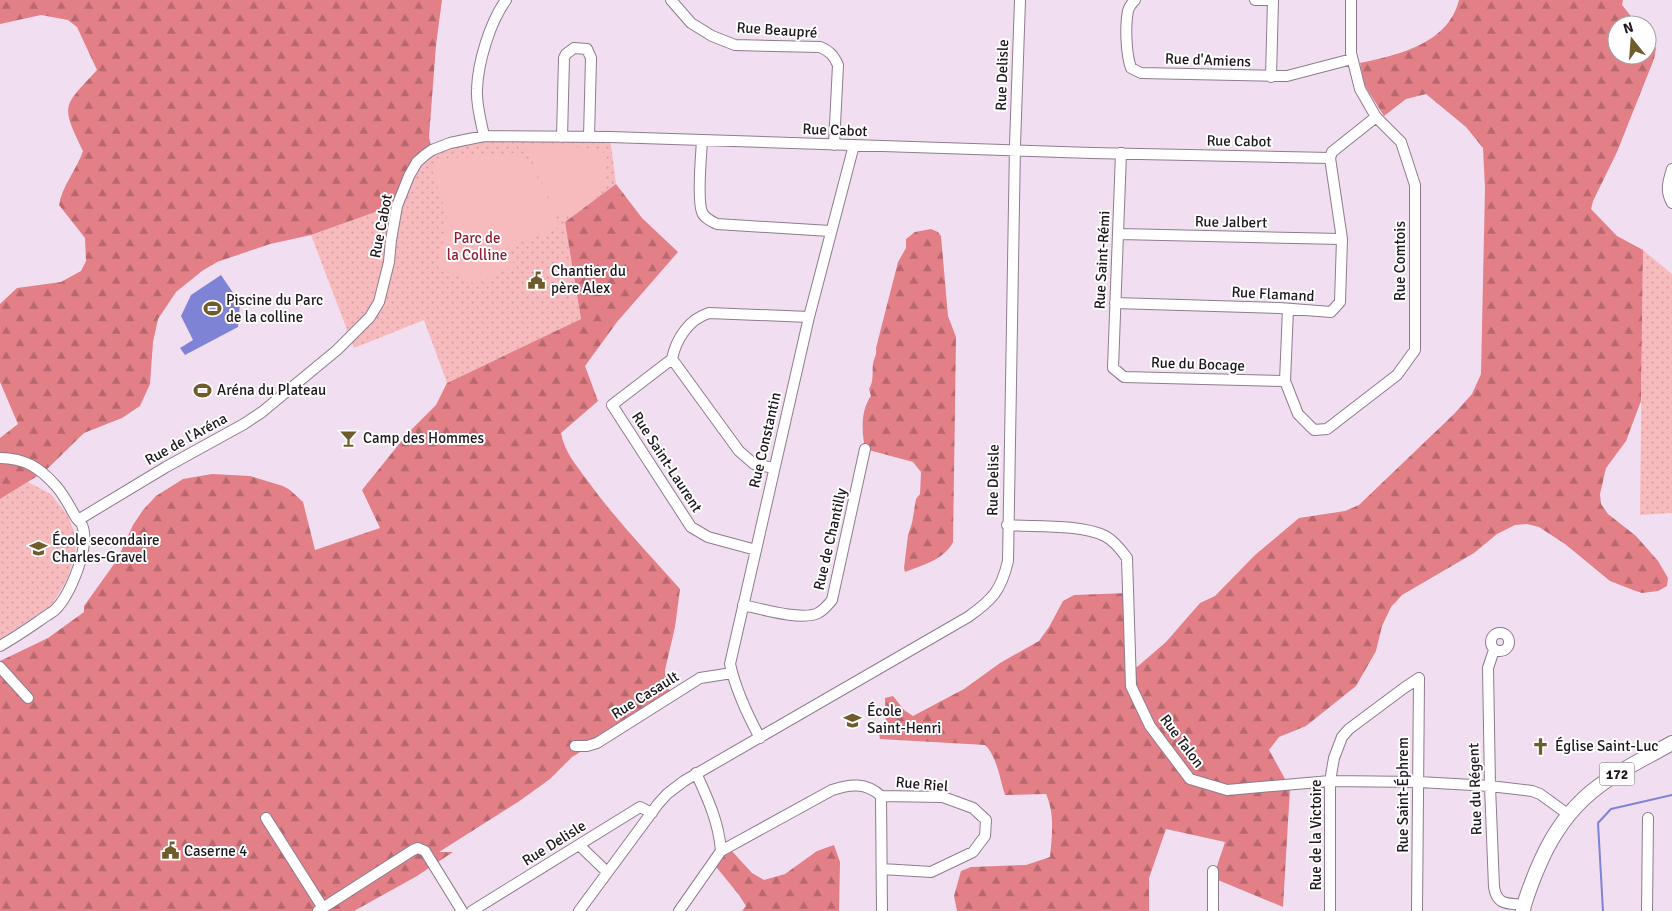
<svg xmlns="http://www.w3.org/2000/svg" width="1672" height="911" font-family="Signika,sans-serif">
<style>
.grass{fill:url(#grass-dots)}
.forest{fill:url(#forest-firs)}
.pitch{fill:#f7bbbe}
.water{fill:#7e83d5}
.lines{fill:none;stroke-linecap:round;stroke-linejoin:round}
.stream{stroke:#7e83d5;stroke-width:2}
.minor-casing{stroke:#8f7c8e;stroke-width:12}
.major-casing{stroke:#8f7c8e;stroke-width:16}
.minor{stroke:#fff;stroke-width:10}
.major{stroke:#fff;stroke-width:14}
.labels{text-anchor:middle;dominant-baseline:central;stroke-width:4;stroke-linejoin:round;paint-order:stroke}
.shield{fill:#fff;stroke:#625d62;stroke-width:1}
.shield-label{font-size:14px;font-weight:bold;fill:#1e171e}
.street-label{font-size:15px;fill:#1e171e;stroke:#fff}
.park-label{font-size:15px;fill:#931d35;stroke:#fff}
.poi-label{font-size:15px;fill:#1e171e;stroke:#fff;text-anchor:start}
</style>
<defs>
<pattern id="grass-dots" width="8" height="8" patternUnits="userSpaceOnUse" patternTransform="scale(1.25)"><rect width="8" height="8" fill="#f7bbbe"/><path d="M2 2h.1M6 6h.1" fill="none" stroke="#d3a0a3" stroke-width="1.8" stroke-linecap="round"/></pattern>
<pattern id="forest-firs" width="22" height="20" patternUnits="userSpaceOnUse" patternTransform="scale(1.25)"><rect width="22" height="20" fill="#e27f87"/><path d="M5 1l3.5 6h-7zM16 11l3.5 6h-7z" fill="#b7676e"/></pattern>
</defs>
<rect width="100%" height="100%" fill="#f2def1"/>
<path class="grass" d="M 484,136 L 610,137 L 616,184 L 565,222 L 581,319 L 447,383 L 424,320 L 354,348 L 311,235 L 398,204 L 417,162 L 432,150 Z
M 1643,250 L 1672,274 L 1672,513 L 1640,515 Z
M 28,482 L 51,494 L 68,516 L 77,539 L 74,559 L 66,582 L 51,606 L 0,639 L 0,499 Z"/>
<path class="forest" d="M 0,0 L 442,0 L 436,45 L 429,137 L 432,150 L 417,162 L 398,204 L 311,235 L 270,244 L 217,262 L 202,271 L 176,292 L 158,319 L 153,342 L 150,384 L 140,406 L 122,418 L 84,433 L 44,472 L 0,499 L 0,438 L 18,424 L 0,382 L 0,304 L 17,288 L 61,282 L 81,271 L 86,261 L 85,238 L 59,205 C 62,186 77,169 83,151 C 60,104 63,107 97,70 L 77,27 L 68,20 L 41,15 L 0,24 Z
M 1459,0 L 1623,0 L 1622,5 L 1638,25 L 1617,25 L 1617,55 L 1647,55 L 1647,37 L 1656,48 L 1654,59 L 1617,152 L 1593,201 L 1591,209 L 1617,236 L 1643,250 L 1641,401 L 1626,441 L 1606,468 L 1600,494 L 1601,504 L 1608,514 L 1636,536 L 1658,561 L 1668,578 L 1667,586 L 1658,591 L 1642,593 L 1633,590 L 1610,581 L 1565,544 L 1539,527 L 1527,524 L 1515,525 L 1497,534 L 1474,553 L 1402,595 L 1391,607 L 1382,626 L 1376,651 L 1356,686 L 1306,726 L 1279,737 L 1269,750 L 1290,788 L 1283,907 L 1213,878 L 1225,842 L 1166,829 L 1149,878 L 1149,911 L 957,911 L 954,896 L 961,871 L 971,867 L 1026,865 L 1050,857 C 1052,835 1055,814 1046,794 L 1005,795 C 1000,780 997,756 985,745 L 880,739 L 879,733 L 886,727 L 885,698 L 893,696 L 904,710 L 913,716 L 964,689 L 1000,663 L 1039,641 L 1049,627 L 1063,601 L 1074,595 L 1129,593 L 1134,666 L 1137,667 L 1166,642 L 1200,603 L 1215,596 L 1255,555 L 1299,518 L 1345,511 L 1359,505 L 1454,414 L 1472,394 L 1481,374 L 1485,188 L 1483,148 L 1466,127 L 1426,94 L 1406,99 L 1384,116 L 1364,84 L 1360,63 C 1398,55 1448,44 1459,0 Z
M 616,184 L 642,218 L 678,252 L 617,322 L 585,366 L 598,401 L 561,433 C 564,451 576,465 587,480 C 615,519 648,553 680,589 L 675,627 L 665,670 L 666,683 L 672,696 L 572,757 L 550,779 L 518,802 L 439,852 L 453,852 L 417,876 L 354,911 L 0,911 L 0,661 L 48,638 L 84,612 L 84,606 L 117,560 L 133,525 L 143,510 L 156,496 L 183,479 L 212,474 L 250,476 L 283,486 L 290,490 L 303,502 L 315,550 L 380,528 L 362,490 L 408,433 L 436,405 L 447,383 L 581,319 L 565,222 Z
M 931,229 L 938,232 L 941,236 L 948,316 L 956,337 L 953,542 C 944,560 922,565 905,572 L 904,568 L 908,535 L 912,523 L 916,499 L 920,494 L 921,472 L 913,462 L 865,449 C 862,433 860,411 871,396 L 869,389 C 874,381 872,373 873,364 C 874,357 877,356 876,348 L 898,262 L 906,248 L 906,239 L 915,232 Z
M 834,845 L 840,862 L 839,911 L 742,911 L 746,906 L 739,895 L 713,863 L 729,848 L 752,873 L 764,880 L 785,874 L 817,851 Z"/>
<path class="pitch" d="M 525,144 L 602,149 L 606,165 L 606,185 L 570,217 L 555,213 Z
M 515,153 L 522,154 L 530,161 L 561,227 L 508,247 L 514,265 L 476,284 L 439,268 L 447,216 L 433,173 L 435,165 L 438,161 L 449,158 Z"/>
<path class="water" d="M 221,275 L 240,303 L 238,327 L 185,355 L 180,348 L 193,340 L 181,316 L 191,295 Z"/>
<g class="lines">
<path class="stream" d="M 1603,911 L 1598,823 L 1611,809 L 1672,795"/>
<defs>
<path id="minor" d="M 671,0 L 691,23 L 712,36 L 735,45 L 820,47 C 830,51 834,56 838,65 L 834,145
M 1135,0 C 1132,3 1129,7 1128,11 C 1125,26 1126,54 1131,68 L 1141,73 L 1287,76 L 1352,59
M 1255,0 L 1273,0
M 1271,77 L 1273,0
M 484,136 C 481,121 476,105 477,89 C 478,62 490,22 506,0
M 562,137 L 564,58 L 566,54 L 574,48 L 587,49 L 591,58 L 589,137
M 702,141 C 701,156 697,200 702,212 C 704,218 711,221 717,224 L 830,231
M 1121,153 L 1113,368 L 1124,377 L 1285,381
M 1330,158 L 1332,152 L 1376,117
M 1672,169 C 1668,182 1665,191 1672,203
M 1119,234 L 1342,239
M 1115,303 L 1279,308 L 1331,312 L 1340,302 L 1342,239 L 1330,158
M 1288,309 L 1285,381 L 1298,414 L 1314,430 L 1327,429 L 1397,375 L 1415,350 L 1415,185 L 1401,142 L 1376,117 L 1360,89 L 1351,53 L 1351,0
M 672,359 L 612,405 L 691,527 L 708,537 L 756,550
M 672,359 C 676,339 689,319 709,313 L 809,317
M 672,359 L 739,451 L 754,464 L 774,468
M 0,458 C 25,458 40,468 56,486 C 65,496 70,508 77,519 C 79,521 81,522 82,525 C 91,546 70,595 55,610 C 50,614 44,617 39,621 C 26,630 14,638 0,646
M 78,520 L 166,467 L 244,424 L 262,412 L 337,350 L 370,317 L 379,302 L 389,262 L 391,240 L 397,206 L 409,176 L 417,162 L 425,155 L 432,150 L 450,143 L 484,136 L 610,137 L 1092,153 L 1330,158
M 1007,525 C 1035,527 1080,524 1105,536 C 1113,540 1122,551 1127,558 L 1131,686 L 1150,726 L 1190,779 L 1227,790 L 1330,781 L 1419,782 L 1490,786 L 1532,791 L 1540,794 L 1569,815
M 743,605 C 761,609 802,621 818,613 C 824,610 828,605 832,600 L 865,449
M1491 642a9 9 0 1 1 18 0a9 9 0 1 1-18 0Z
M 1494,650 L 1488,668 L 1490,786 L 1494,887 C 1497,906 1508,903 1524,905
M 0,667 L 28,698
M 760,738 C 747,714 736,691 730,664 L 809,317 L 854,145
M 575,746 L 587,746 L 597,743 L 700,678 L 732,673
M 696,773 C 708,799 719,823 721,851
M 881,796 L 882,911
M 266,818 L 323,908
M 579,845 L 607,872
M 1213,871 L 1213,911
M 318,911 L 413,850 L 418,848 L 425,851 L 462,911
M 472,911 L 640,807 L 652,813
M 579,911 L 658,804 L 667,794 L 684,781 L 968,617 C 992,600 1001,591 1008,561 L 1015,145 L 1020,0
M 679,911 L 721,851 L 832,790 C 850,784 866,782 881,796 L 943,797 L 973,808 L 986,820 L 985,836 L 973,852 L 931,872 L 882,869
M 1330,911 L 1330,781 L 1334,758 L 1342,737 L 1349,729 L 1404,688 L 1419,678
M 1417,911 L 1419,678
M 1647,911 L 1648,818"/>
<path id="major" d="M 1523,911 L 1524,905 C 1539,859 1558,816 1599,786 C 1621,769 1648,757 1672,743"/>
</defs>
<use href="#minor" class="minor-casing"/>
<use href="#major" class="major-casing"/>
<use href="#minor" class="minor"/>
<use href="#major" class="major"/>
</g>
<defs>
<symbol id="civic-bare" viewBox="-9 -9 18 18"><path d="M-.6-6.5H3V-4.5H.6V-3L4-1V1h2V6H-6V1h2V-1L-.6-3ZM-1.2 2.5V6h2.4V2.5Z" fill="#705b2a" stroke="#fff" stroke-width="2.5" paint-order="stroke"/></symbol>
<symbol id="stadium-bare" viewBox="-9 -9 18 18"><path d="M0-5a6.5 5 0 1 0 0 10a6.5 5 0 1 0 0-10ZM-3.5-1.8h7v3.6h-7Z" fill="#705b2a" stroke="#fff" stroke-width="2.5" paint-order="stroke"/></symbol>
<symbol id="bar-bare" viewBox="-9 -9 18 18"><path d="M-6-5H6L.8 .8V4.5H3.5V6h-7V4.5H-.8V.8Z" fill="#705b2a" stroke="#fff" stroke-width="2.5" paint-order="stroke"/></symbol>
<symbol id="school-bare" viewBox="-9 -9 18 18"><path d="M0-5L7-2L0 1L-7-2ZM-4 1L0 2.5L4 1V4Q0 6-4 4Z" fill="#705b2a" stroke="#fff" stroke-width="2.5" paint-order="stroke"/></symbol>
<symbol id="church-bare" viewBox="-9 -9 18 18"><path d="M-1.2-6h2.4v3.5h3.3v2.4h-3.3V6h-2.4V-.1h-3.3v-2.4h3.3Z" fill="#705b2a" stroke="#fff" stroke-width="2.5" paint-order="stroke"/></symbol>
</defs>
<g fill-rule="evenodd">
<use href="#civic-bare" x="524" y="268" width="25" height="25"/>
<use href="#stadium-bare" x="200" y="296" width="25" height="25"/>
<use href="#stadium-bare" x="190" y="378" width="25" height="25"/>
<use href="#bar-bare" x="336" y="426" width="25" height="25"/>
<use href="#school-bare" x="26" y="536" width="25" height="25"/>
<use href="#school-bare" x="840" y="708" width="25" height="25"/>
<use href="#church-bare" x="1528" y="734" width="25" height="25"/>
<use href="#civic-bare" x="158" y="838" width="25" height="25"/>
</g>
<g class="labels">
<rect class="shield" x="1599.5" y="762.5" width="35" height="23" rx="4"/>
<g class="shield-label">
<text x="1617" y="774">172</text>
</g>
<g class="street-label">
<text transform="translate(777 30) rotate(4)">Rue Beaupré</text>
<text transform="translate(1208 60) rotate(2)">Rue d'Amiens</text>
<text transform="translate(1002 75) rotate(-88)">Rue Delisle</text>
<text transform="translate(835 130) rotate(2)">Rue Cabot</text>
<text transform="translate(1239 141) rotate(1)">Rue Cabot</text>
<text transform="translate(1231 222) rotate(1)">Rue Jalbert</text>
<text transform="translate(381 226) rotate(-79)">Rue Cabot</text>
<text transform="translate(1102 260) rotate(-87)">Rue Saint-Rémi</text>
<text transform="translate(1400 261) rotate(-90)">Rue Comtois</text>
<text transform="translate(1273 294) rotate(3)">Rue Flamand</text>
<text transform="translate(1198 364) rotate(2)">Rue du Bocage</text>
<text transform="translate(186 439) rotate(-29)">Rue de l'Aréna</text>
<text transform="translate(765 440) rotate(-77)">Rue Constantin</text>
<text transform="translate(667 462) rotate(57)">Rue Saint-Laurent</text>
<text transform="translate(993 480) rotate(-89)">Rue Delisle</text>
<text transform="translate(830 539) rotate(-77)">Rue de Chantilly</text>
<text transform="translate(645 695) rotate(-32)">Rue Casault</text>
<text transform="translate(1182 741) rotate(53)">Rue Talon</text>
<text transform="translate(922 784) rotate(5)">Rue Riel</text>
<text transform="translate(1475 789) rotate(-92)">Rue du Régent</text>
<text transform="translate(1403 795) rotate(-90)">Rue Saint-Éphrem</text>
<text transform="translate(1316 835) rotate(-90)">Rue de la Victoire</text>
<text transform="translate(554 843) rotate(-32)">Rue Delisle</text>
</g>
<g class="park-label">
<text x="477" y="238">Parc de<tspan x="477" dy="17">la Colline</tspan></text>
</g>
<g class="poi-label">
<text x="551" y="271">Chantier du<tspan x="551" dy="17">père Alex</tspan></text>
<text x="226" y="300">Piscine du Parc<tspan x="226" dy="17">de la colline</tspan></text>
<text x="217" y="390">Aréna du Plateau</text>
<text x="363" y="438">Camp des Hommes</text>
<text x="52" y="540">École secondaire<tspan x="52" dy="17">Charles-Gravel</tspan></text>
<text x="867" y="711">École<tspan x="867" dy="17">Saint-Henri</tspan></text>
<text x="1555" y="746">Église Saint-Luc</text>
<text x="184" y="851">Caserne 4</text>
</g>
</g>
<g transform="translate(1632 40) rotate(343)"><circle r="24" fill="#ffffff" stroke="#a5a2a5"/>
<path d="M0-4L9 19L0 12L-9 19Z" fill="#705b2a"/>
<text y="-8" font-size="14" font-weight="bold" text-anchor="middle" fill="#1e171e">N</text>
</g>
</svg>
